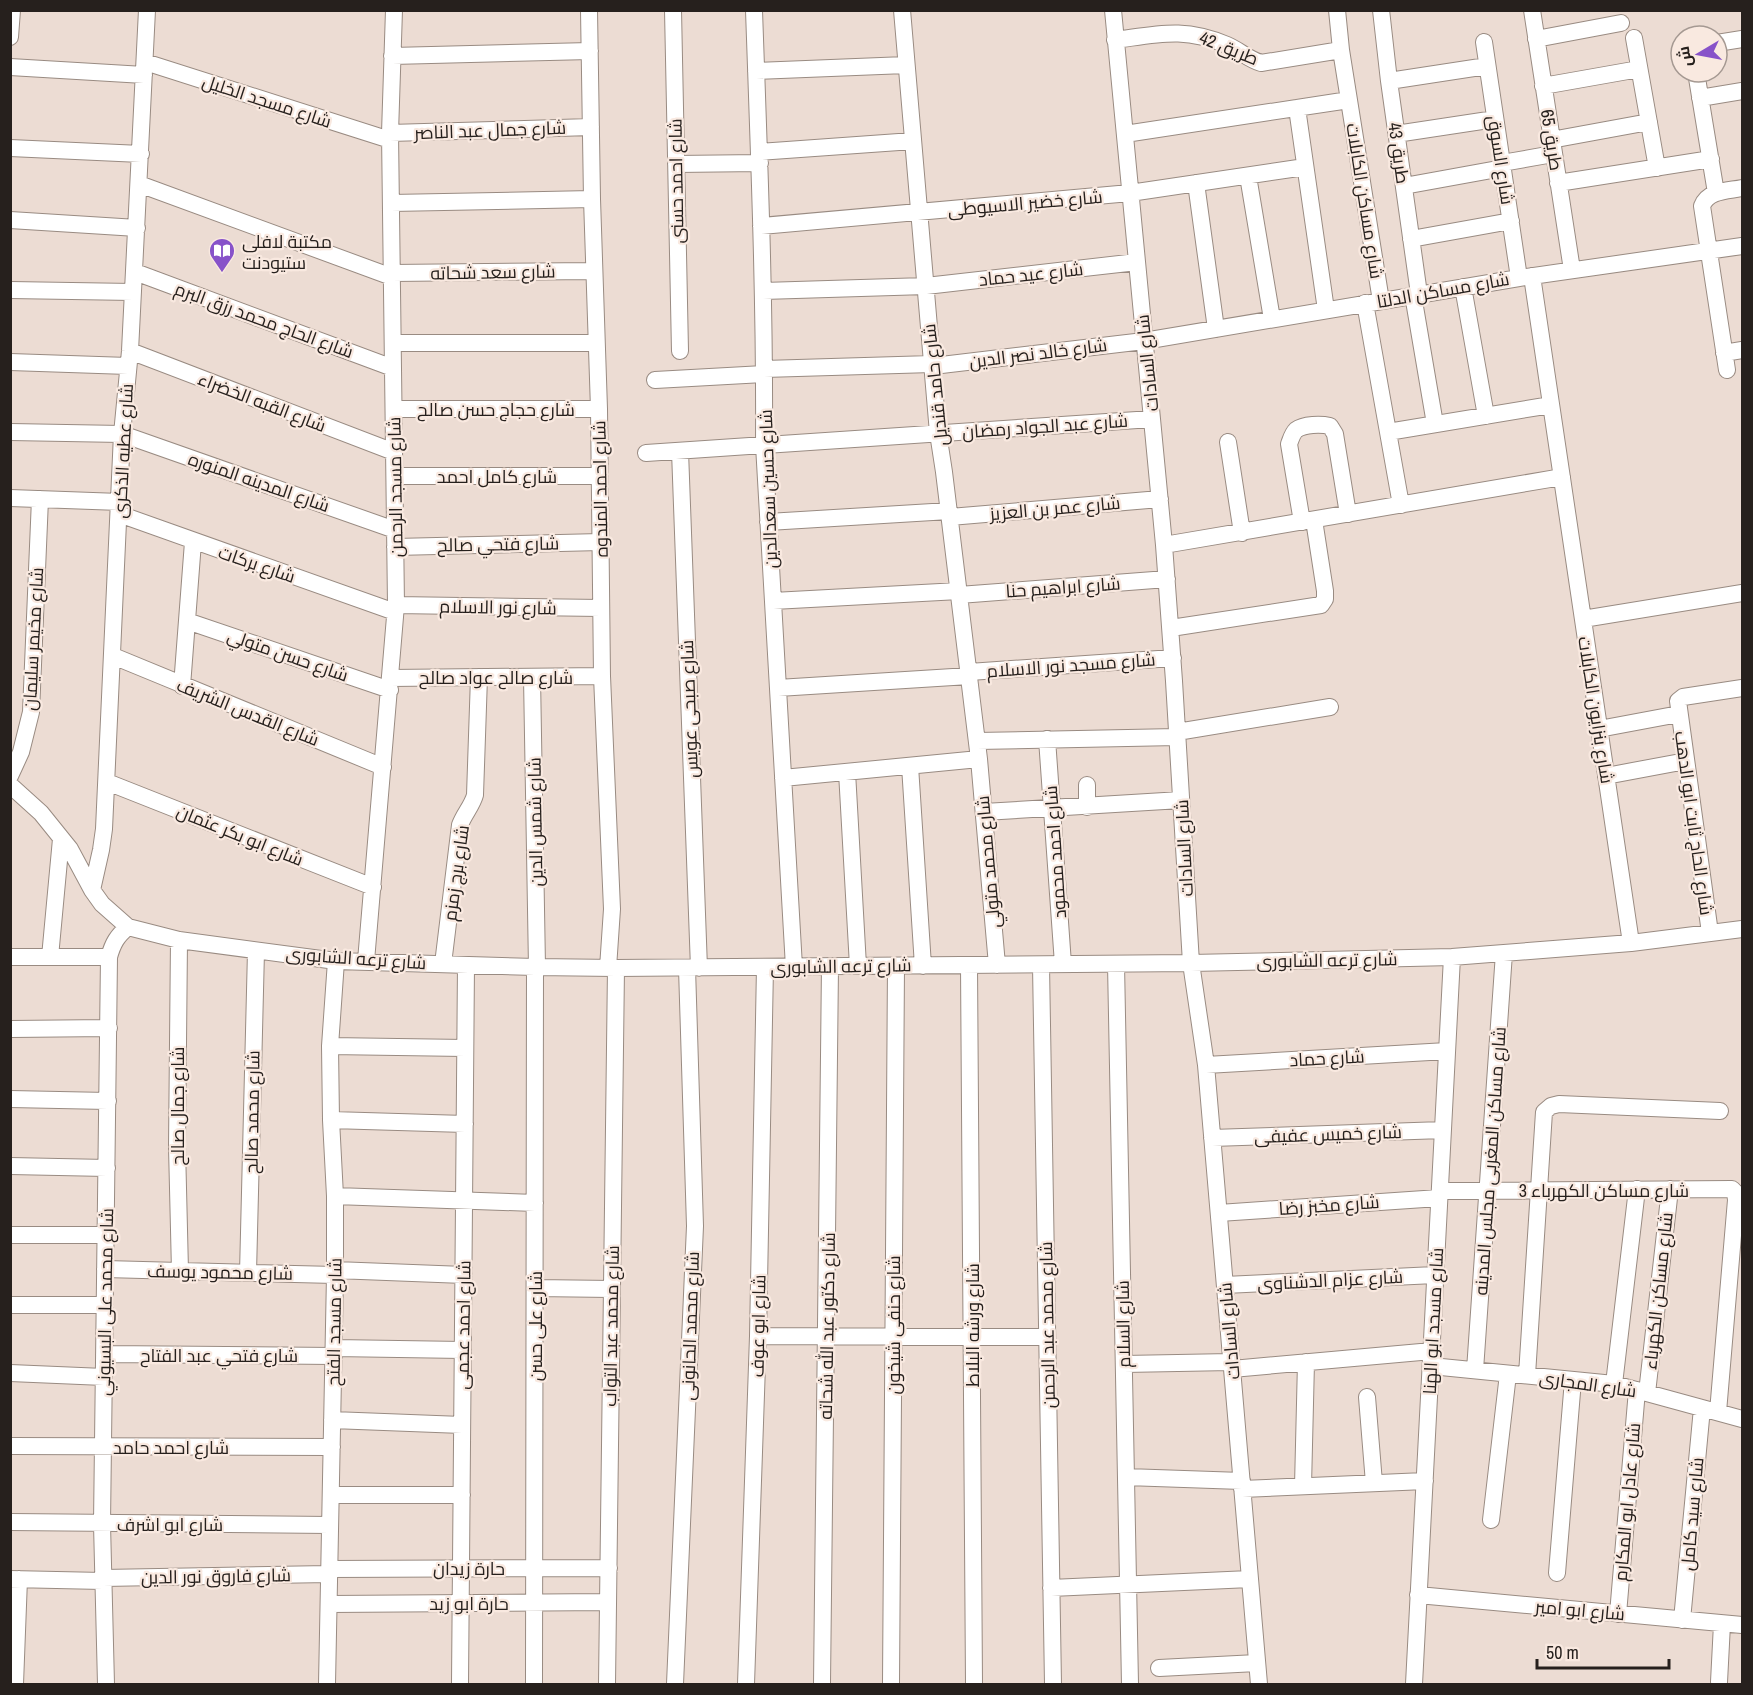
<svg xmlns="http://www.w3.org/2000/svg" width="1753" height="1695" font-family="'Archivo Narrow',Cairo,sans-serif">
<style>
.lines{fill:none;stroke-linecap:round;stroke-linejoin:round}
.minor-casing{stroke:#998b82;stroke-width:18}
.minor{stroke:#fff;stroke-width:16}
.labels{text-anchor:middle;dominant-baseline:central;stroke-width:4.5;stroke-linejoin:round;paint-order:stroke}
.street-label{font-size:18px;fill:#26201d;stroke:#f9e9e0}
.poi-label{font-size:18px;fill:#26201d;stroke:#f9e9e0;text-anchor:start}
</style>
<rect width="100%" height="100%" fill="#ecdcd3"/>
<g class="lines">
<defs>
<path id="minor" d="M 589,10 L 592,199 L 599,409 L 602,676 L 612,909 L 608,968
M 673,10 L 680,351
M 754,10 C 759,155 765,300 764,445 L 794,967
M 902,10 L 938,433 L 944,472 L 979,759 L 997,965
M 1113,10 L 1164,545 L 1174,681 L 1191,963 L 1206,1065 L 1259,1684
M 1337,10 L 1341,50 L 1381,301
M 1381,10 L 1389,81 L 1419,294
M 1532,10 L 1572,270
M 10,37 L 12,10
M 1634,38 L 1657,168
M 1536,39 L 1621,23
M 1115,40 C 1160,34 1184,27 1227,45 C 1239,50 1248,59 1261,63 L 1341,50
M 1484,42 L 1519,278
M 1717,43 L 1742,39
M 392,56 L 590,51
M 145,62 L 390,140
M 10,67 L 144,75
M 756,71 L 906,65
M 1696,72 L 1716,193
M 1389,81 L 1487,66
M 1543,86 L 1639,69
M 1700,98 L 1742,91
M 1297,108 L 1326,310
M 390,133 L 591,127
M 1125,134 L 1349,100
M 1396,134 L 1495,119
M 1551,140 L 1649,122
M 10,148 L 141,154
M 759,152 L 913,141
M 1502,163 L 1553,154
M 676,164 L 760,163
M 1248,176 L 1272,319
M 1196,183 L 1216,329
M 1558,183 L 1711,159
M 139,184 L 392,277
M 1404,186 L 1503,168
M 391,203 L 592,199
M 10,220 L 137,228
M 761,226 L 1130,193 L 1305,167
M 1411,239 L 1511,221
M 135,272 L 393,368
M 392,273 L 594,271
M 1532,276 L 1631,943
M 1463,287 L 1486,416
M 10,290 L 133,292
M 763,291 L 926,286 L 1137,262
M 1413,295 L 1435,424
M 1365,303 L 1401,505
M 393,343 L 596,343
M 130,351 L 394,452
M 1724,353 L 1742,350
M 10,362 L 128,366
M 933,366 L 1144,341 L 1519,278 L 1742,246
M 764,369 L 932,364
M 1727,370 L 1702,206 C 1708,190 1728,191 1742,188
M 655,380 L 764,374
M 394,409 L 599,409
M 10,432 L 122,434 L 395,530
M 1388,432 L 1551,405
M 1228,442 L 1242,533
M 680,451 L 699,968
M 646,453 L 1152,419
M 395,476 L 600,476
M 10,498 L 120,502
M 119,514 L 395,612
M 950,517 L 1160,499
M 768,522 L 949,511
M 1302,522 L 1289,444 C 1291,439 1292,434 1296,430 C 1304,424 1321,424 1330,426 L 1335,434 L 1348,514
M 1164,545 L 1562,477
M 395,547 L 601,542
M 959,595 L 1167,579
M 773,601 L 959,591
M 396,605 L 601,608
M 1583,619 L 1742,593
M 187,621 L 390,690
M 1171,628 L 1321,605 L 1325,599 L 1325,591 L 1314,520
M 113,656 L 383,767
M 969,672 L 1173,658
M 532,677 L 537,967
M 390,678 L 602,676
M 182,686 L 193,542
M 778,688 L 969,676
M 1599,729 L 1679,714
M 1177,732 L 1330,707
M 1047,739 L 1063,964
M 977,741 L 1177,737
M 910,766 L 923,966
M 847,772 L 858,966
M 10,776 L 21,752 L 31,712 L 40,499
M 1606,776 L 1686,761
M 783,778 L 979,759
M 107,782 L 373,887
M 10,785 L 41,813 L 70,849 L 92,890 L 102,904 L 128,927 L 179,940 L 336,961 L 535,967 L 616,968 L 1191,963 L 1452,957 L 1631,943 L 1742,929
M 1087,785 L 1087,807
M 984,812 L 1181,800
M 92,890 L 101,850 L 104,829 L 122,434 L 130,351 L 147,10
M 1710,933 L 1678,701 L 1683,697 L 1742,688
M 179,940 L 177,1147 L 180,1271
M 10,957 L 109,957
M 50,957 L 61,839
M 366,961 L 396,605 L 390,133 L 394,10
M 443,964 L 460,825 C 464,814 472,806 475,795 L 479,677
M 1116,964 L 1130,1684
M 969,965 L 974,1684
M 1041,965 L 1053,1684
M 10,1029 L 109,1028
M 330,1046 L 465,1048
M 1206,1065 L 1447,1051
M 10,1099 L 108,1101
M 331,1120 L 465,1124
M 1212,1138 L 1443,1130
M 10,1166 L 107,1168
M 1440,1191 L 1732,1189 L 1735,1192 L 1736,1200 L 1718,1412
M 335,1196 L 535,1203
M 1219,1213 L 1439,1198
M 10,1235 L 106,1235
M 105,1269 L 335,1275
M 335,1270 L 464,1275
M 248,1273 L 256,951
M 1225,1285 L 1435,1275
M 535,1288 L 612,1289
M 10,1305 L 105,1305
M 758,1336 L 1047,1337
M 334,1348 L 463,1350
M 104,1354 L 334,1356
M 1124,1364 L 1231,1362
M 1431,1366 L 1614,1384 L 1742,1419
M 1232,1369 L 1432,1351
M 1475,1370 L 1504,953
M 10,1373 L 104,1377
M 1527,1375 L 1544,1112 L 1551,1106 L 1559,1104 L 1720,1111
M 1614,1384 L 1637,1189
M 1647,1393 L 1670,1189
M 1367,1397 L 1374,1483
M 332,1420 L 462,1425
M 10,1446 L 332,1447
M 1126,1477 L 1242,1481
M 1303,1486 L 1306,1362
M 1242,1489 L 1425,1481
M 331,1495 L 462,1495
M 1491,1520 L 1508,1374
M 10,1522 L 330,1525
M 329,1569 L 609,1568
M 1557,1573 L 1573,1380
M 103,1578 L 329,1574
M 10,1579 L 103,1581
M 1051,1588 L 1250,1579
M 1418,1595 L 1742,1625
M 329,1604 L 608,1602
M 1618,1614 L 1637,1390
M 1682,1620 L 1702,1408
M 1159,1668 L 1257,1663
M 1719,1682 L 1722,1624
M 15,1684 L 19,1579
M 106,1684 L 102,1524 L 109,957 C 113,943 117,936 128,927
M 327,1684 L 335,1275 L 335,1196 L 331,1120 L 330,1046 L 336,961
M 460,1684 L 466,965
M 534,1684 L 535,967
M 607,1684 L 616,968
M 675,1684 L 695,1226 L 687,968
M 746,1684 L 758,1336 L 765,967
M 822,1684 L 830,966
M 891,1684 L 896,966
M 1414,1684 L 1452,957"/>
</defs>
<use href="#minor" class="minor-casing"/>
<use href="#minor" class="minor"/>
</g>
<defs>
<symbol id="library-pin" viewBox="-11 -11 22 30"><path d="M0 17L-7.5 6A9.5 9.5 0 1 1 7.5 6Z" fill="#8752c9" stroke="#f9e9e0"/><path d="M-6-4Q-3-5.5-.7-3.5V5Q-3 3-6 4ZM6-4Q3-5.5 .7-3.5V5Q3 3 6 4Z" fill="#fff"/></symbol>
</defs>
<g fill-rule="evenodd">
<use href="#library-pin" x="207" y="236" width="30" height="40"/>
</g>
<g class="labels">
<g class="street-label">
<text transform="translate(1229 48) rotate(22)">طريق 42</text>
<text transform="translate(267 101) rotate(18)">شارع مسجد الخليل</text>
<text transform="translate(490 130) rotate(-2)">شارع جمال عبد الناصر</text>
<text transform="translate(1552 140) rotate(81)">طريق 65</text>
<text transform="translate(1399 153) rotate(82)">طريق 43</text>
<text transform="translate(1501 160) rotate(81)">شارع السوق</text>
<text transform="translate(676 181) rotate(-91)">شارع احمد حسنى</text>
<text transform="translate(1365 201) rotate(81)">شارع مساكن الكابلات</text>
<text transform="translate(1025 203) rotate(-5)">شارع خضير الاسيوطى</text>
<text transform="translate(493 272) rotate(-1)">شارع سعد شحاته</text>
<text transform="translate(1031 274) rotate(-6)">شارع عيد حماد</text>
<text transform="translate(1443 290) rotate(-10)">شارع مساكن الدلتا</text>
<text transform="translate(264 320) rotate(20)">شارع الحاج محمد رزق البرم</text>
<text transform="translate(1038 353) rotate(-7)">شارع خالد نصر الدين</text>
<text transform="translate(1147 363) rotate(-96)">شارع السادات</text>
<text transform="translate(935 385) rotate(-96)">شارع حامد قنديل</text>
<text transform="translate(262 402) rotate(21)">شارع القبه الخضراء</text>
<text x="496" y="409">شارع حجاج حسن صالح</text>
<text transform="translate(1045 426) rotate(-4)">شارع عبد الجواد رمضان</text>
<text transform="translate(123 451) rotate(-87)">شارع عطيه الذكرى</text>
<text x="497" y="476">شارع كامل احمد</text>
<text transform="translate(259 482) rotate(19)">شارع المدينه المنوره</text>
<text transform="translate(395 487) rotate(-91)">شارع مسجد الرحمن</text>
<text transform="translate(600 489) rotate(-91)">شارع احمد المندوه</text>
<text transform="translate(768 489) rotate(-92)">شارع حسين سعدالدين</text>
<text transform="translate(1055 508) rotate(-5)">شارع عمر بن العزيز</text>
<text transform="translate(498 544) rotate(-1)">شارع فتحي صالح</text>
<text transform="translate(257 564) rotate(19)">شارع بركات</text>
<text transform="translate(1063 587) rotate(-4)">شارع ابراهيم حنا</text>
<text transform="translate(498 607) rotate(1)">شارع نور الاسلام</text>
<text transform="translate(33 639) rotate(-87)">شارع مخيمر سليمان</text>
<text transform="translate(288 655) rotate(19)">شارع حسن متولي</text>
<text transform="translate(1071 665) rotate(-4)">شارع مسجد نور الاسلام</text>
<text x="496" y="677">شارع صالح عواد صالح</text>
<text transform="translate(689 709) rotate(-92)">شارع صبحى عويس</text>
<text transform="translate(1596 710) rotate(81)">شارع بنزايون الكابلات</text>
<text transform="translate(248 712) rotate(22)">شارع القدس الشريف</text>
<text transform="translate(535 822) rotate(-91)">شارع شمس الدين</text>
<text transform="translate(1694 823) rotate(82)">شارع الحاج ثابت ابو الدهب</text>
<text transform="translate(240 835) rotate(22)">شارع ابو بكر عثمان</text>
<text transform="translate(1184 848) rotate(-93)">شارع السادات</text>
<text transform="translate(1055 852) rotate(-94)">شارع احمد محمود</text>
<text transform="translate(988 862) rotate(-95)">شارع محمد متولي</text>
<text transform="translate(456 873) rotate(-82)">شارع برج زمزم</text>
<text transform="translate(356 958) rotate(4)">شارع ترعه الشابورى</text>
<text transform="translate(1327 960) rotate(-1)">شارع ترعه الشابورى</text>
<text transform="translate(841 966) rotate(-1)">شارع ترعه الشابورى</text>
<text transform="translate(1327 1058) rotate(-3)">شارع حماد</text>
<text transform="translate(177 1106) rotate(-90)">شارع جمال صالح</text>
<text transform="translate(252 1112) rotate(-89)">شارع محمد صالح</text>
<text transform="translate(1328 1134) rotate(-2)">شارع خميس عفيفى</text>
<text transform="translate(1490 1161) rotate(-86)">شارع مساكن المغربى مجلس المدينه</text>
<text x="1604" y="1190">شارع مساكن الكهرباء 3</text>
<text transform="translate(1329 1205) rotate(-4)">شارع مخبز رضا</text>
<text transform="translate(220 1272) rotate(1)">شارع محمود يوسف</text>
<text transform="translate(1330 1280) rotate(-3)">شارع عزام الدشناوى</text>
<text transform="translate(1658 1291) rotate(-84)">شارع مساكن الكهرباء</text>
<text transform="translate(105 1302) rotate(-89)">شارع محمد على البسيوني</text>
<text transform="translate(1433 1321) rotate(-87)">شارع مسجد ابو الهنا</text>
<text transform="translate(334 1322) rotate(-89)">شارع مسجد الفتح</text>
<text transform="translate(1123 1324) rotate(-91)">شارع السلام</text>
<text transform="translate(463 1325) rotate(-89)">شارع احمد عجمى</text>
<text transform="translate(893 1325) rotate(-90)">شارع حنفى شيخون</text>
<text transform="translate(972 1325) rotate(-90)">شارع ورشه البلاط</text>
<text transform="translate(1047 1325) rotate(-91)">شارع محمد عبد الرحمن</text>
<text transform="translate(535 1326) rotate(-90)">شارع على حسن</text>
<text transform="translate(611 1326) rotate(-89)">شارع محمد عبد التواب</text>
<text transform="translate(690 1326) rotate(-88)">شارع محمد الحانونى</text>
<text transform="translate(758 1326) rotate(-89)">شارع ابو عوف</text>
<text transform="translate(827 1326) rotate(-89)">شارع دكتور عبد الله شحاته</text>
<text transform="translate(1229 1331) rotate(-95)">شارع السادات</text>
<text x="219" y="1355">شارع فتحي عبد الفتاح</text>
<text transform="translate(1588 1384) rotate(8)">شارع المجارى</text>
<text x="171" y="1447">شارع احمد حامد</text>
<text transform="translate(1627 1502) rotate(-85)">شارع عادل ابو المكارم</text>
<text transform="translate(1692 1514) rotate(-85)">شارع سيد كامل</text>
<text x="170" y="1524">شارع ابو اشرف</text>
<text x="469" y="1568">حارة زيدان</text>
<text transform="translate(216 1576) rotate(-1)">شارع فاروق نور الدين</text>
<text x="469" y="1603">حارة ابو زيد</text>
<text transform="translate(1580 1610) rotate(5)">شارع ابو امير</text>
</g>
<g class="poi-label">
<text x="242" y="241">مكتبة لافلى<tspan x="242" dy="21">ستيودنت</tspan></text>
</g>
</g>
<rect width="1753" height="1695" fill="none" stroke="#26201d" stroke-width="24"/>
<g transform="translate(1699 54) rotate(260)"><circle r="28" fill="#f9e9e0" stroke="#a59992" stroke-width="1.5"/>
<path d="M0-4.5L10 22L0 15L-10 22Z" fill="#8752c9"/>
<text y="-9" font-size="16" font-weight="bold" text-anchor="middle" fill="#26201d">ش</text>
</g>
<path d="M1537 1659v9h132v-9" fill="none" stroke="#26201d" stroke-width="3"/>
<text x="1546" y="1659" font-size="18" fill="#26201d" stroke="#f9e9e0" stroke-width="4.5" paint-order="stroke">50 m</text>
</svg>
